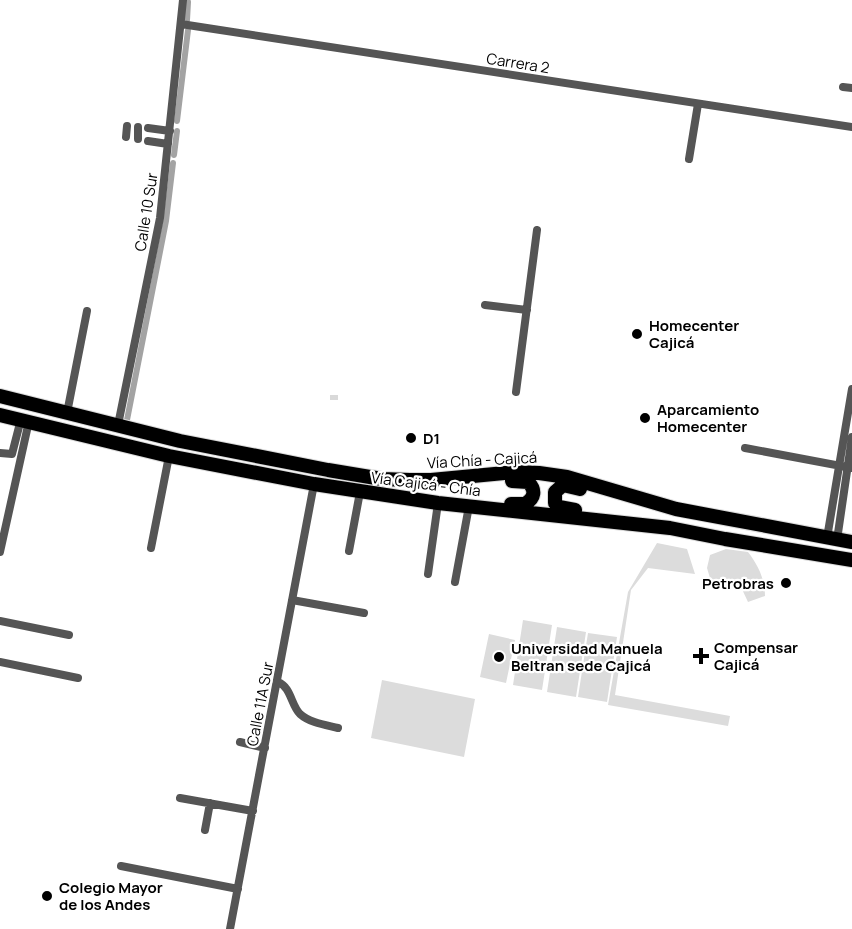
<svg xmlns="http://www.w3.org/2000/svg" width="852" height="929" font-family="Manrope,sans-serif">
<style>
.green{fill:#dcdcdc}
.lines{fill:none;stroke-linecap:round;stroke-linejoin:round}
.canal{stroke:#a3a3a3;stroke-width:6}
.street-tunnel{stroke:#d9d9d9;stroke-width:8;stroke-dasharray:8 4;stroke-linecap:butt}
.highway-casing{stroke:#dbdbdb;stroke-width:16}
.street{stroke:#555;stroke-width:8}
.highway{stroke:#000;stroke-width:14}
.poi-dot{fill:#000;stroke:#fff;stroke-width:2}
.labels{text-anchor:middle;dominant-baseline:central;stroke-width:4.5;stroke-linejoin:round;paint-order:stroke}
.street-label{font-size:15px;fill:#000;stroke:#fff}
.poi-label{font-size:15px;font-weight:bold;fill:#000;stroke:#fff;text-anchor:start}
</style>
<rect width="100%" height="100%" fill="#fff"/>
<path class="green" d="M 657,543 L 687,549 L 695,574 L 648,568 L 631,590 L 615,695 L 730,716 L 728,726 L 608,705 L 628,592 Z
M 726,549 L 748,552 C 758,565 765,579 765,596 L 748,602 L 741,587 L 720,583 L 710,578 L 707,568 L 710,555 Z
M 523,620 L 552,625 L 542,690 L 513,685 Z
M 557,627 L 586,632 L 576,697 L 547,692 Z
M 588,633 L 617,637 L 607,702 L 578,697 Z
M 489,634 L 515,640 L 506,683 L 480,677 Z
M 382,680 L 475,699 L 464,757 L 371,738 Z"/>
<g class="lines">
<path class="canal" d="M 187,20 L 188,2
M 177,121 L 188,30
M 174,155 L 177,131
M 127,420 L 166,221 L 173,163"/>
<path class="street-tunnel" d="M 334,400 L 334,395"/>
<defs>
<path id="highway" d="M 0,396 L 180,441 L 328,470 L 382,479 L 410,480 L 431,480 L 515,472 L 539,473 L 567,477 L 676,509 L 852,542
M 0,415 L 169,456 L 314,484 L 438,503 L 670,528 L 725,539 L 852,560
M 511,504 L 525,504 C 535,498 536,490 528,482 L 512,481
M 575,510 L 559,507 L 555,503 L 555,492 L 563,485 L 580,489"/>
</defs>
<use href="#highway" class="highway-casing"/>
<path class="street" d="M 181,24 L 852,127
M 843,87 L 852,88
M 148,128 L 170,131
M 126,137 L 127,126
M 138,139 L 138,127
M 148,141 L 168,144
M 689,159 L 698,104
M 485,305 L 527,310
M 516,392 L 537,230
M 67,413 L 87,311
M 118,425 L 160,218 L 183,0
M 745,448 L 852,468
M 0,453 L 12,454 L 21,419
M 827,538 L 852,389
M 837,540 L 852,437
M 151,548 L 169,456
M 349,551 L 360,492
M 0,552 L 29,421
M 428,574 L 438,503
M 455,582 L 469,506
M 292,600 L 364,613
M 0,621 L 69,635
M 0,662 L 78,678
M 278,682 C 291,687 291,705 300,714 C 310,723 326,725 338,728
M 240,742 L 265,748
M 180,798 L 253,811
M 205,830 L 210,803
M 121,866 L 238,889
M 230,929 L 314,484"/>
<use href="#highway" class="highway"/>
</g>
<g class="poi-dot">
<circle cx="637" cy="334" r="6"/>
<circle cx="645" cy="418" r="6"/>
<circle cx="411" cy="438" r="6"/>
<circle cx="786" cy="583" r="6"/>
<path d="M698 647h6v6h6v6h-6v6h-6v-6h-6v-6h6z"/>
<circle cx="499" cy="657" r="6"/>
<circle cx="47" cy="896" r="6"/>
</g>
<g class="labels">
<g class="street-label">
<text transform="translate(518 63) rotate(9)">Carrera 2</text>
<text transform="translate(146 212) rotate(-81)">Calle 10 Sur</text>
<text transform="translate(482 460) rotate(-3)">Vía Chía - Cajicá</text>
<text transform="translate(426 484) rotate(7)">Vía Cajicá - Chía</text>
<text transform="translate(260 704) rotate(-79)">Calle 11A Sur</text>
</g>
<g class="poi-label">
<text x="649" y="325">Homecenter<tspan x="649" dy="17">Cajicá</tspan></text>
<text x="657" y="409">Aparcamiento<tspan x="657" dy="17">Homecenter</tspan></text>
<text x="423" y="438">D1</text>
<text x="774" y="583" text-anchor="end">Petrobras</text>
<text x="714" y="647">Compensar<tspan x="714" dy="17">Cajicá</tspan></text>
<text x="511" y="648">Universidad Manuela<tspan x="511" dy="17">Beltran sede Cajicá</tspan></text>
<text x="59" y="887">Colegio Mayor<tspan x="59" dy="17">de los Andes</tspan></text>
</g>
</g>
</svg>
